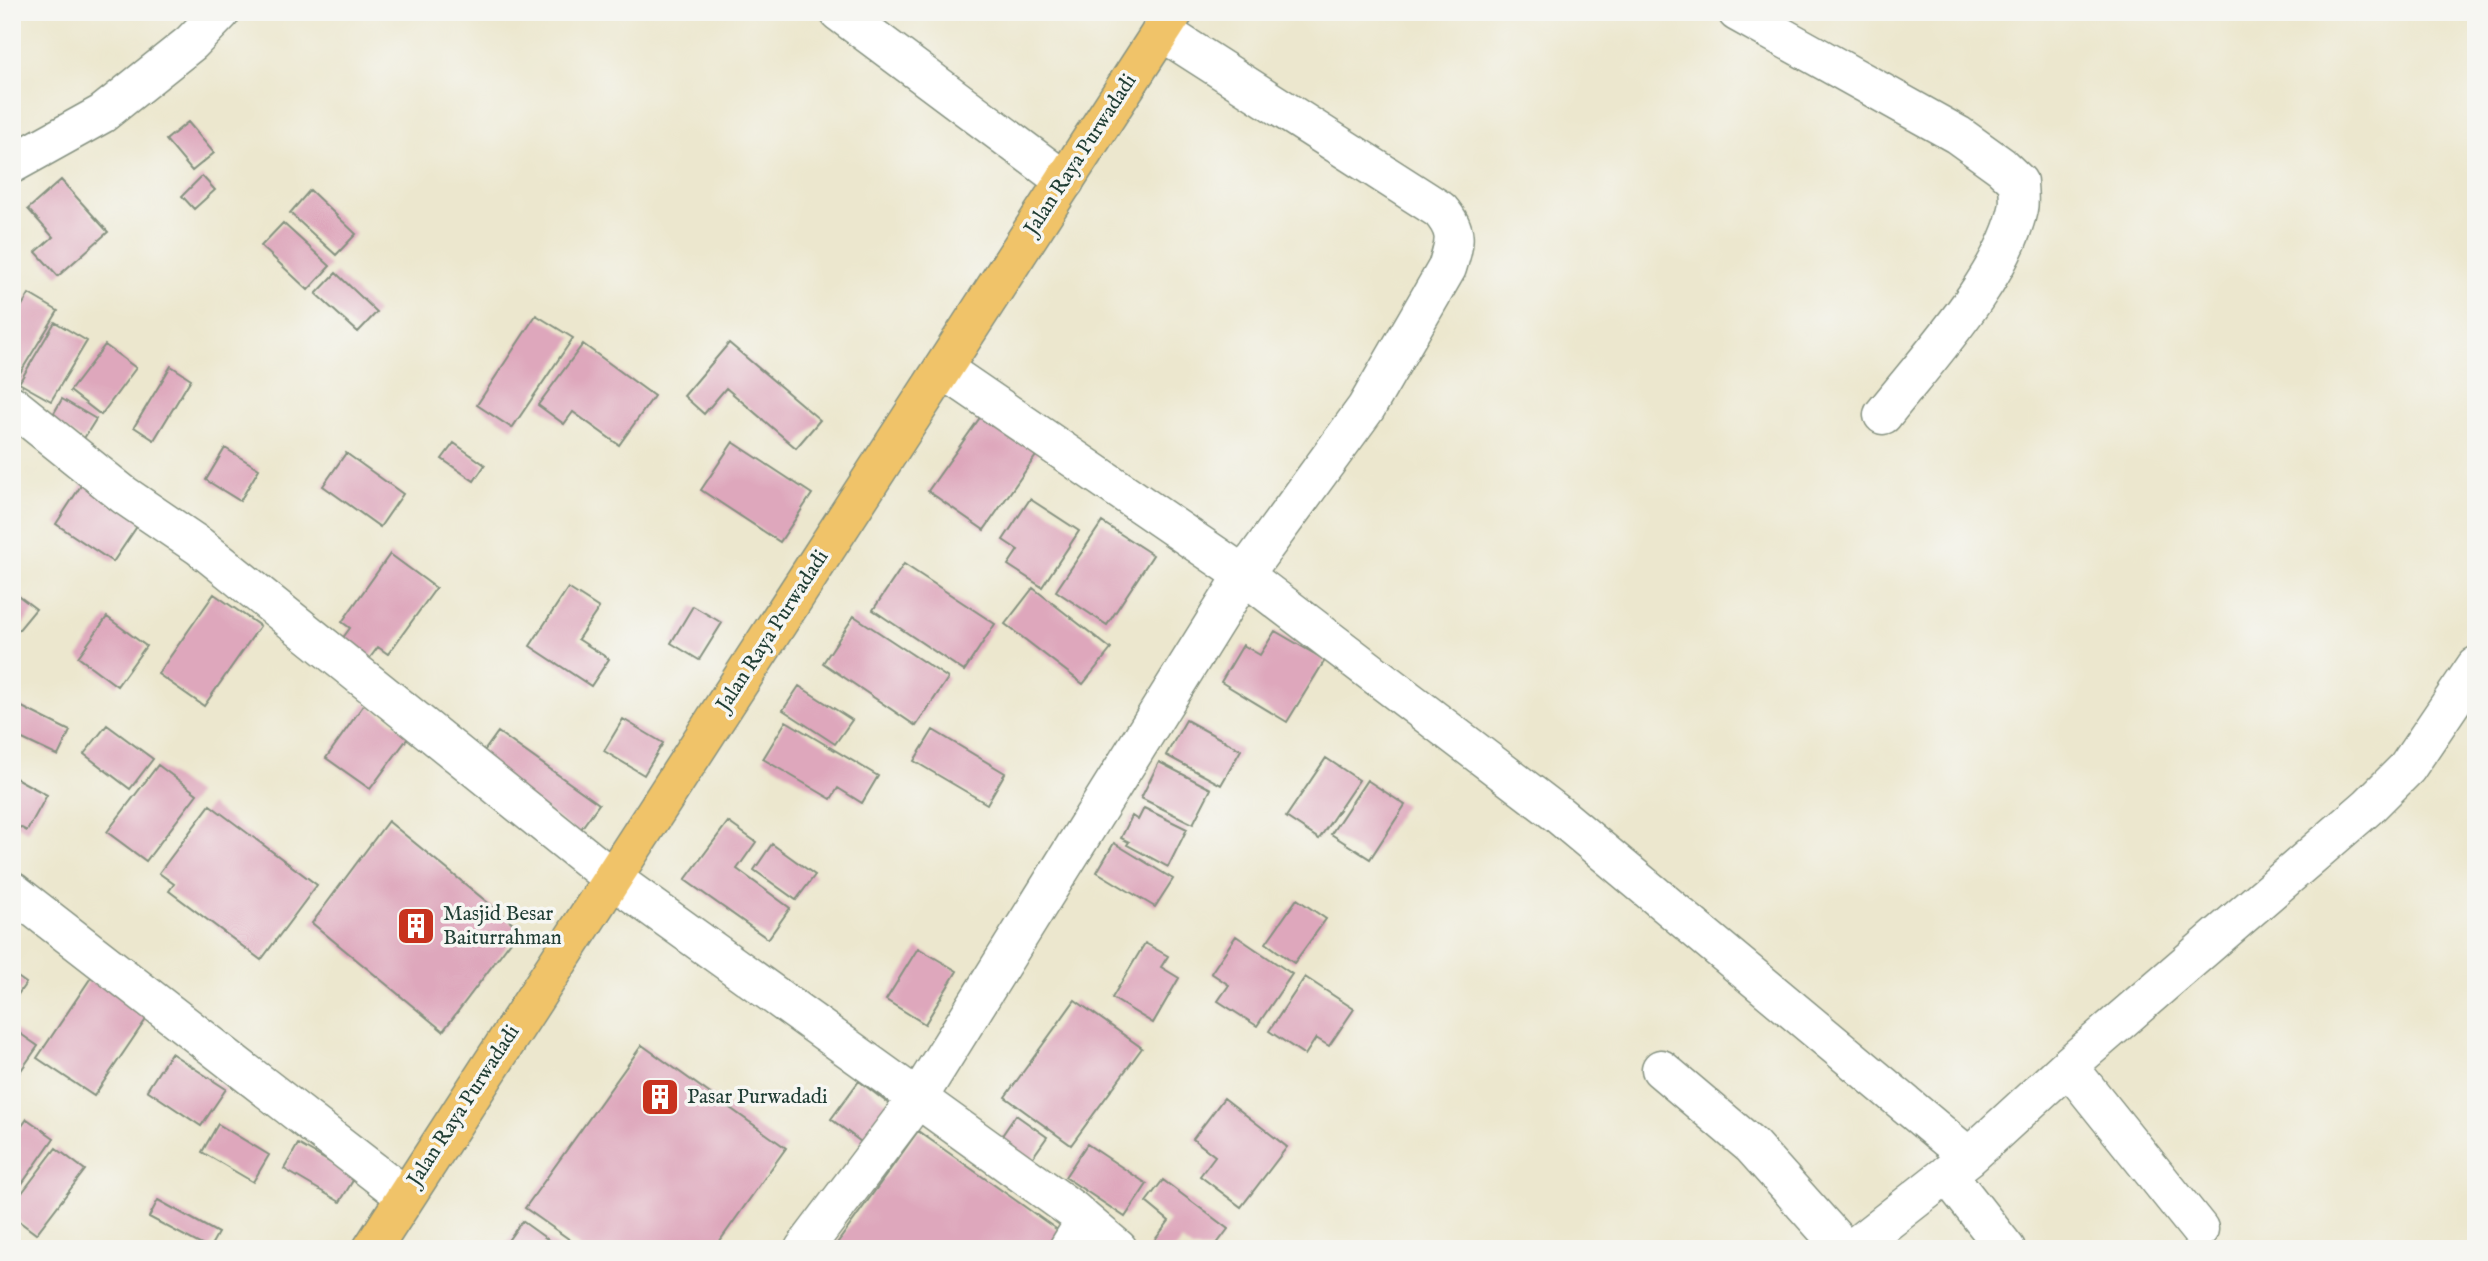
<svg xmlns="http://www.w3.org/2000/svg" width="2488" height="1261" font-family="'IM FELL English',serif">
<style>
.building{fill:#dea7bc}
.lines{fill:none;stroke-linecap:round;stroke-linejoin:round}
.minor-casing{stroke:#869281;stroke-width:41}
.major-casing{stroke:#869281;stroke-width:41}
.minor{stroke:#fff;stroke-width:38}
.major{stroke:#f0c369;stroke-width:38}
.labels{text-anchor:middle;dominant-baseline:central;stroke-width:7;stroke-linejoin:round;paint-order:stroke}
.street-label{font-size:21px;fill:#1f3d34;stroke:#f6f6f2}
.poi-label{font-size:21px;fill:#1f3d34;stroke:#f6f6f2;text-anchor:start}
</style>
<rect width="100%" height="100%" fill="#f6f6f2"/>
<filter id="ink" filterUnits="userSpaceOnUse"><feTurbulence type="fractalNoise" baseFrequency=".0143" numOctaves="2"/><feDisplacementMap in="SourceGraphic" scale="14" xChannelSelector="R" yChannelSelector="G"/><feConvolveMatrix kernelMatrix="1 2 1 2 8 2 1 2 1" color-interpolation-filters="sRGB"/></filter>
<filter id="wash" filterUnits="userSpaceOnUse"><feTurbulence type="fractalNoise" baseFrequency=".00686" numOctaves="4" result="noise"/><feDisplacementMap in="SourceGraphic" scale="28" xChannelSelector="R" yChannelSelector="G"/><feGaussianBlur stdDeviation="1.57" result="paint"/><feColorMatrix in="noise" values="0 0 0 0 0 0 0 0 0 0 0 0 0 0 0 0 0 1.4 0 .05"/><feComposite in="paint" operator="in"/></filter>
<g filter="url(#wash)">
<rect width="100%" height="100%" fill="#ece7ce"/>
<g id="blocks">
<path class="building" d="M 188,122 L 214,153 L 192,171 L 166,140 Z
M 202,176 L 215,190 L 194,209 L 182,196 Z
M 61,180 L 108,232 L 58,276 L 36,252 L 53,237 L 28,209 Z
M 310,190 L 356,234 L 336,255 L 290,213 Z
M 283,223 L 330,266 L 308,290 L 261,246 Z
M 336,273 L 377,312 L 358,332 L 316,294 Z
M 29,294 L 58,311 L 12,386 L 12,322 Z
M 536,315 L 573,338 L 512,428 L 477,405 Z
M 55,322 L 87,341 L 51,401 L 19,383 Z
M 729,343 L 820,420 L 796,448 L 726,388 L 704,414 L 684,396 Z
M 583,344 L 654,396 L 619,445 L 573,412 L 564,424 L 538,405 Z
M 105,345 L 136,368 L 101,415 L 70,391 Z
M 171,366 L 191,379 L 154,440 L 134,427 Z
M 62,399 L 96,419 L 83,440 L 50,420 Z
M 984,412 L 1040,450 L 984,530 L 928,491 Z
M 733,442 L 812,494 L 780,542 L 701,490 Z
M 454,443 L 485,465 L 474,481 L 442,459 Z
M 225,448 L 259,469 L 240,501 L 206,480 Z
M 346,453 L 403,494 L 380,527 L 323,486 Z
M 84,481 L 142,519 L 113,562 L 56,524 Z
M 1030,499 L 1079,531 L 1042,587 L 1008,565 L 1018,550 L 1003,540 Z
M 1102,522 L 1153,555 L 1107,625 L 1056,591 Z
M 390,554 L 436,588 L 388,654 L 378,647 L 369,659 L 342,639 L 350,628 L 342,622 Z
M 904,564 L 995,624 L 964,671 L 873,610 Z
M 568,588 L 599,608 L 578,639 L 609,659 L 591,686 L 530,646 Z
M 1033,588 L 1111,649 L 1083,684 L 1005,624 Z
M 12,591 L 36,609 L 12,638 Z
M 214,594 L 260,626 L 204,706 L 158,674 Z
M 693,606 L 722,623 L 699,660 L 671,643 Z
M 854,616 L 948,678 L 916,726 L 823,663 Z
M 107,617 L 146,646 L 117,686 L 78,657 Z
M 1275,631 L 1325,660 L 1287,722 L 1221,682 L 1243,645 L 1260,655 Z
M 799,686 L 852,720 L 835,744 L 783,710 Z
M 365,703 L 410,735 L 370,789 L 326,758 Z
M 20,706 L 70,731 L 58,756 L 12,734 L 12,722 Z
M 623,719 L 663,743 L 644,775 L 604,751 Z
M 1186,720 L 1241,750 L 1221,785 L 1166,755 Z
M 786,721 L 878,776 L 862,803 L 838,788 L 831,799 L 763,759 Z
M 107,725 L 153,759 L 130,789 L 84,754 Z
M 933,730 L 1005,773 L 987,804 L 914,761 Z
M 498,732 L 599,804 L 578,833 L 477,761 Z
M 1326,758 L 1359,780 L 1319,839 L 1286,817 Z
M 1159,762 L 1211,789 L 1193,824 L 1141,798 Z
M 158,765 L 197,794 L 146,861 L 107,832 Z
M 12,776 L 47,795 L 27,831 L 12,823 Z
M 1367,780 L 1405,805 L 1370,859 L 1331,834 Z
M 210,805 L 317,885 L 261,960 L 169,891 L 174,884 L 159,873 Z
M 1144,808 L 1187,829 L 1168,867 L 1127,845 L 1129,842 L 1121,838 L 1132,816 L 1138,820 Z
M 388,821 L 520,929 L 443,1031 L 312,923 Z
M 728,822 L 756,842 L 737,869 L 790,908 L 768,939 L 685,880 Z
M 1114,843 L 1173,879 L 1155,907 L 1097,872 Z
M 772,844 L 815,875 L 796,900 L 754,870 Z
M 1297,899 L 1326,919 L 1294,963 L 1266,943 Z
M 1236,936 L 1292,974 L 1257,1026 L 1218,1001 L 1229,985 L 1211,973 Z
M 1145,943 L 1168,956 L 1161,967 L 1179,978 L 1153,1023 L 1112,998 Z
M 918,948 L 957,971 L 925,1024 L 886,1000 Z
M 12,973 L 26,983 L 12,1003 Z
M 94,973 L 151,1012 L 94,1096 L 37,1058 Z
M 1305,977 L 1354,1009 L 1329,1046 L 1316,1038 L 1305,1055 L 1269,1031 Z
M 1075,1000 L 1142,1048 L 1071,1145 L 1005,1097 Z
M 12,1028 L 38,1046 L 12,1083 Z
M 642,1045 L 786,1148 L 714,1249 L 583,1249 L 525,1208 Z
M 171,1053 L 226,1089 L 201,1126 L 147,1090 Z
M 859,1081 L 898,1111 L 869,1148 L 831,1119 Z
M 1224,1098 L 1287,1147 L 1241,1207 L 1200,1176 L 1215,1156 L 1193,1139 Z
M 1016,1115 L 1047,1137 L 1030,1161 L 999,1140 Z
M 27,1119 L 54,1138 L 12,1198 L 12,1140 Z
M 218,1124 L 269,1155 L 253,1182 L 202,1152 Z
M 918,1131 L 1066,1236 L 1057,1249 L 833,1249 Z
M 298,1144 L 355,1177 L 340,1202 L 284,1169 Z
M 1087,1144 L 1147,1184 L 1125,1217 L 1065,1177 Z
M 56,1148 L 85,1170 L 36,1234 L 12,1216 L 12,1206 Z
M 1163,1180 L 1228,1229 L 1213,1249 L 1192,1249 L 1182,1241 L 1176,1249 L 1148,1249 L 1169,1221 L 1146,1202 Z
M 158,1200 L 218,1233 L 209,1249 L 149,1217 Z
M 522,1221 L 561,1249 L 502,1249 Z"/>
</g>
</g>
<g filter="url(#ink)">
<use href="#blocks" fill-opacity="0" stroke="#869281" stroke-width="2"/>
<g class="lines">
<defs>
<path id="minor" d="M 839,12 L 1065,181
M 1737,12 L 1958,135 L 2001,166 L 2018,182 C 2018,191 2020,201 2018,209 C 2003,278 1927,359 1883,415
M 12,164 L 102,114 L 191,43 L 221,12
M 943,369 L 1244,575 L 1559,815 L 1969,1157
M 12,405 L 124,495 L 199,546 L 613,879 L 1074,1211 L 1085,1221 L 1068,1249
M 12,891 L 405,1196
M 1661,1069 L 1752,1146 L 1844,1249
M 1947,1174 L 2006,1249
M 1085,1221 L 1118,1249
M 2199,1229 L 2068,1066 L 2369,806 L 2407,768 L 2476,666
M 804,1249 L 918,1098 L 1244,575 L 1366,408 L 1447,268 C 1455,242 1459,232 1440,210 L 1161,31
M 1852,1249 L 1969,1157 L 2068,1066"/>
<path id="major" d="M 372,1249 L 1174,12"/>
</defs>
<use href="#minor" class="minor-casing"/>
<use href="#major" class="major-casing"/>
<use href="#minor" class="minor"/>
<use href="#major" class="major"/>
</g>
</g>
<defs>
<symbol id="building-square" viewBox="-11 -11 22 22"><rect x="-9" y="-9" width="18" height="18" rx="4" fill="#c8321e" stroke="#f6f6f2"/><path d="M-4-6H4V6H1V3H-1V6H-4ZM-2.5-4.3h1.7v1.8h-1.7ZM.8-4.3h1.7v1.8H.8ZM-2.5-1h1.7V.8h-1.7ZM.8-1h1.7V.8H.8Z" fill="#fff"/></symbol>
</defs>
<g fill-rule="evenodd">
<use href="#building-square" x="394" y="904" width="44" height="44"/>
<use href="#building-square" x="638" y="1075" width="44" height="44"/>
</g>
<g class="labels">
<g class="street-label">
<text transform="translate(1081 155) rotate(-57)">Jalan Raya Purwadadi</text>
<text transform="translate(773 631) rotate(-57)">Jalan Raya Purwadadi</text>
<text transform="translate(464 1106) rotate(-57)">Jalan Raya Purwadadi</text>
</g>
<g class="poi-label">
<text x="443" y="914">Masjid Besar<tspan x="443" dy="24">Baiturrahman</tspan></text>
<text x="687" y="1097">Pasar Purwadadi</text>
</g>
</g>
<rect width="2488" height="1261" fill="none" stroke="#f6f6f2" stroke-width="42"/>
</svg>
